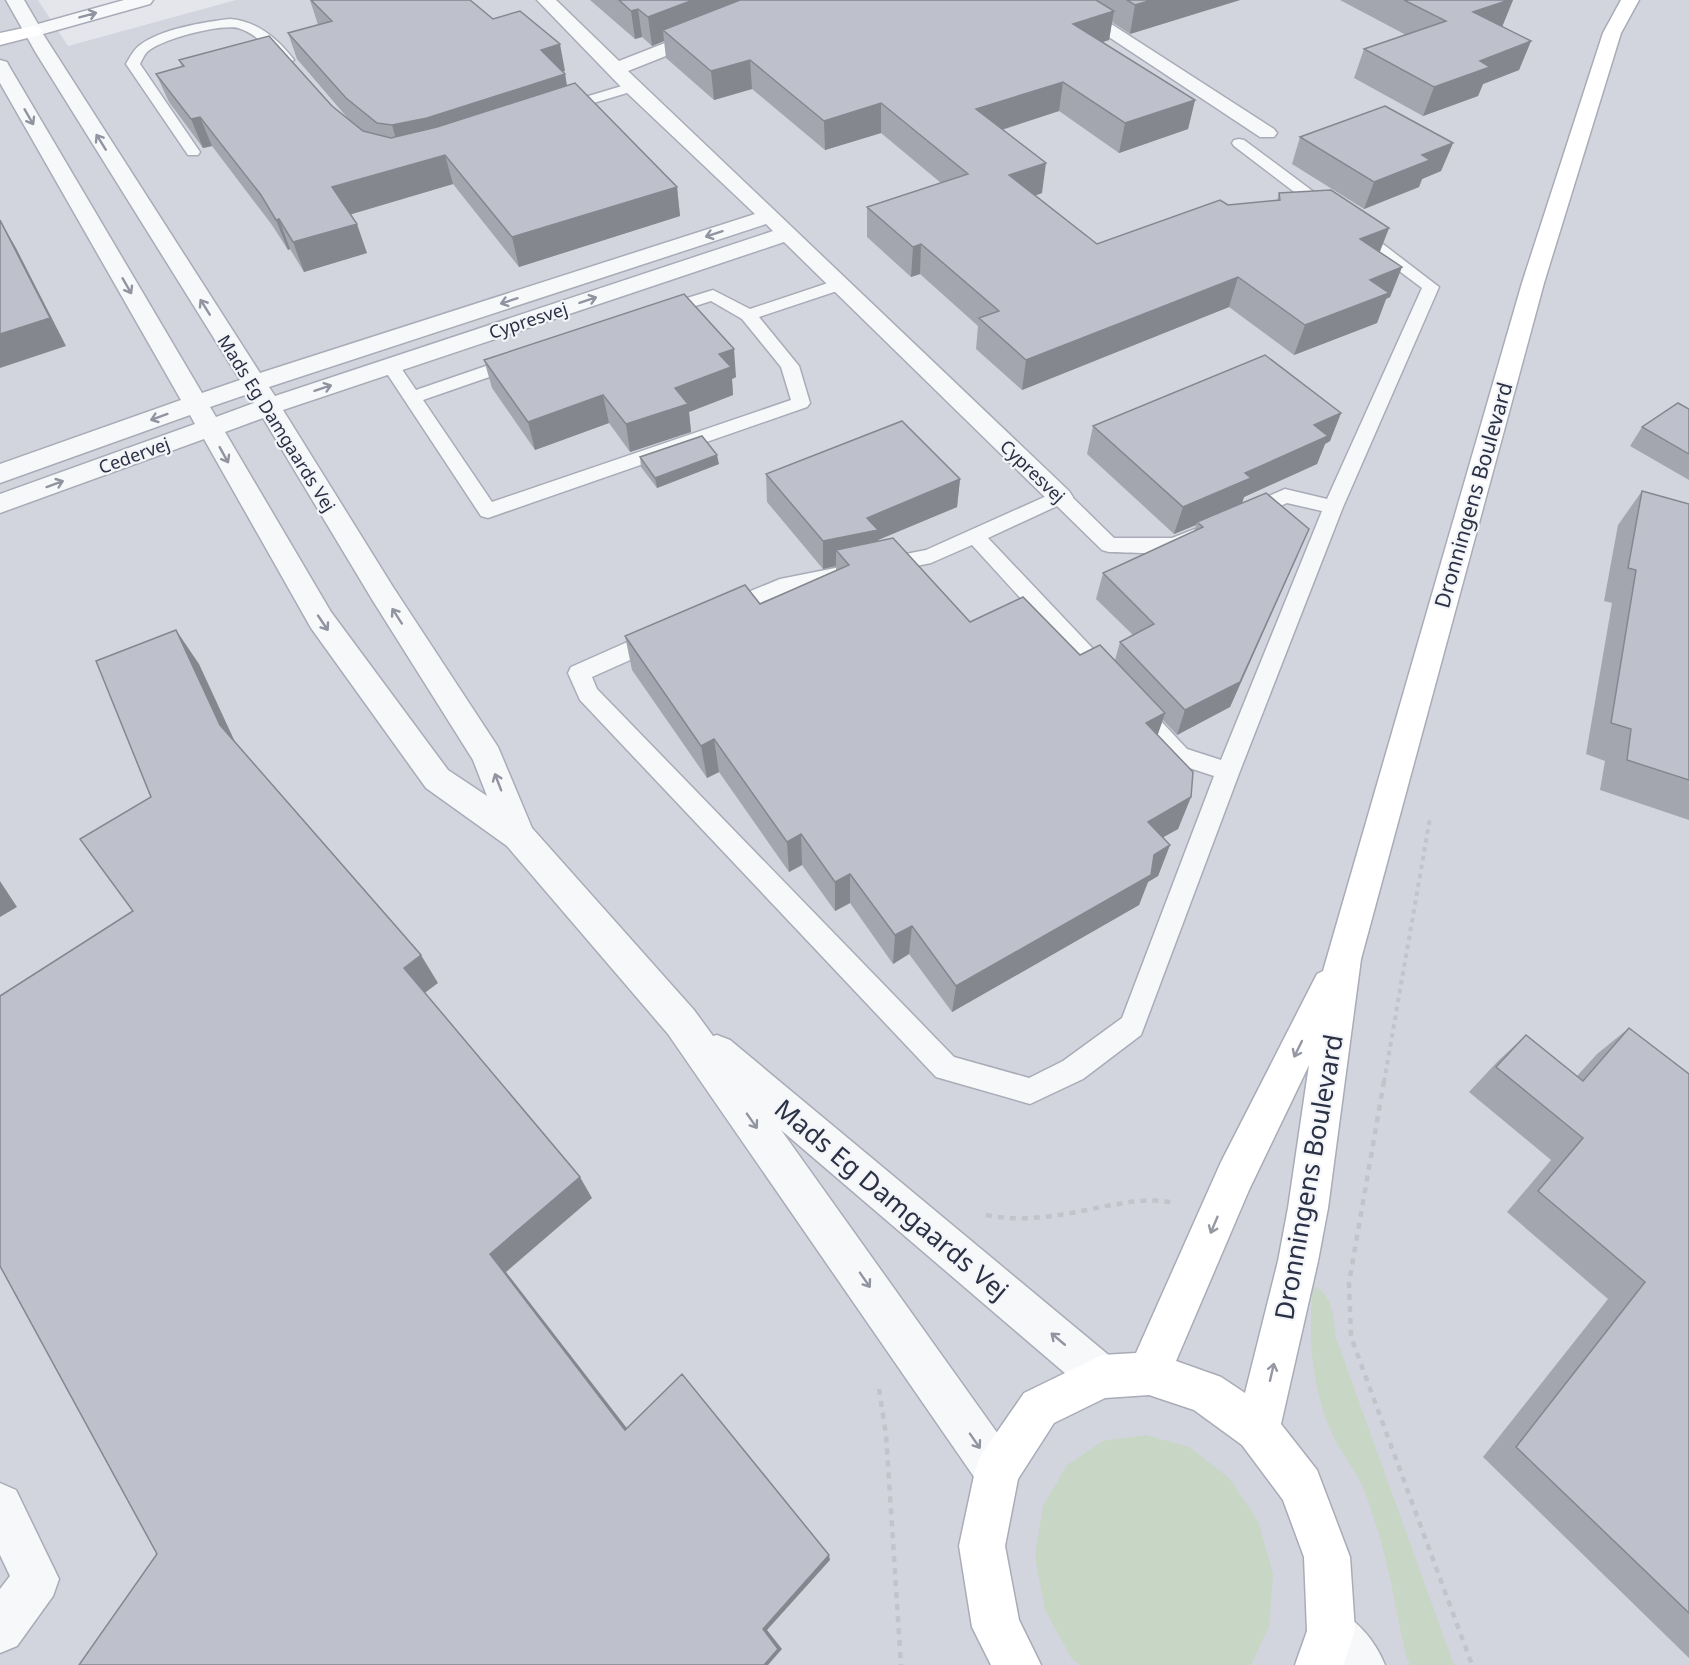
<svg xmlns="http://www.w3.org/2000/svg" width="1689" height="1665" font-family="'Noto Sans',sans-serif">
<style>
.built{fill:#d2d5de}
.green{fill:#c7d6c5}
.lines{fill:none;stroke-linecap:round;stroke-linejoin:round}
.lane-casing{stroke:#a9acb7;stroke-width:3}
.street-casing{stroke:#a9acb7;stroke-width:3}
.secondary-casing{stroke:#a9acb7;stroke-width:3}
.path-far1{stroke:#c2c4cb;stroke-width:4;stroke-dasharray:4.5 4.5;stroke-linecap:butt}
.path{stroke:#c2c4cb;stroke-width:4.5;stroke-dasharray:6 6;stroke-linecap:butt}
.lane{fill:#f7f8fa;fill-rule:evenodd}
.street{fill:#f7f8fa;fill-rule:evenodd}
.secondary{fill:#fff;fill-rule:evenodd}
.wall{fill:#a3a6af}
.shaded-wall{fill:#85878f}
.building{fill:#bec1cc;stroke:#85878f;stroke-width:1.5}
.oneway{stroke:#9194a0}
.oneway2{stroke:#9598a2}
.labels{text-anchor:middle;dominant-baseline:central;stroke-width:4.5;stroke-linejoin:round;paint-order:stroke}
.far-street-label{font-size:18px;fill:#2b3145;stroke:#f4f5f9}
.street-label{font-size:21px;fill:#2b3145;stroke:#f4f5f9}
.near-street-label{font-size:26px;fill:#2b3145;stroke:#f4f5f9}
</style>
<rect width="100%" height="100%" fill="#e4e6ec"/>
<path class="built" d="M 0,0 L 38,0 L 68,46 L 236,0 L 1689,0 L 1689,1665 L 0,1665 Z"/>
<path class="green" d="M 1313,1286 C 1334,1295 1333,1318 1336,1338 L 1454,1665 L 1410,1665 L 1406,1655 C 1395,1608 1389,1561 1373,1516 C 1369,1503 1365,1489 1358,1478 C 1351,1464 1341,1452 1334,1438 C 1311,1389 1308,1339 1313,1286 Z
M 1146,1435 L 1189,1447 L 1229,1478 L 1258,1521 L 1273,1574 L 1269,1627 L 1251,1665 L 1080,1665 L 1072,1659 L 1045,1610 L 1035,1556 L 1043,1506 L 1067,1465 L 1103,1441 Z"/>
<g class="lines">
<defs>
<path id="lane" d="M 230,19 C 257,21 278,39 294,60 L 287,64 L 282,63 C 270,50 256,33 238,28 C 219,24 162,39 147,52 C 144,55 142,60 140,64 L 200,152 L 198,155 L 188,155 L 126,64 C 130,57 134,49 140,45 C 161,29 204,22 230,19 Z
M 632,83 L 639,87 L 637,90 L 560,113 L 553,109 L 555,106 Z
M 1239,139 L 1244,140 L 1334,207 L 1336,210 L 1334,213 L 1322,213 L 1234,146 L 1232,143 L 1234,140 Z
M 1356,226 L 1362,228 L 1439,287 L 1343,507 L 1240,771 L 1141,1035 L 1083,1079 L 1030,1104 L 936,1077 L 580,700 L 568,673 L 571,667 L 650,632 L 658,630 L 666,632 L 669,638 L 666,644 L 592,677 L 597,689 L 954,1057 L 1029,1078 L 1063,1061 L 1122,1018 L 1214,776 L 1171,762 L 1125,709 L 1128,703 L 1136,700 L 1144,703 L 1187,749 L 1221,760 L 1322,511 L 1287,503 L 1246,521 L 1239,519 L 1236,514 L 1239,509 L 1285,489 L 1327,499 L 1422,288 L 1350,234 L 1348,231 L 1350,228 Z
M 840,279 L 846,280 L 848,284 L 846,288 L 759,317 L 799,366 L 810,403 L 807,407 L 488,518 L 481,516 L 382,366 L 385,362 L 397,362 L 416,390 L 512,357 L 524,357 L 527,361 L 524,365 L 423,400 L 492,502 L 791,400 L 781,367 L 742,319 L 711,301 L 661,317 L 655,316 L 652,312 L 655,308 L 713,290 L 750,309 Z
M 1060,490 L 1067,492 L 1114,538 L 1172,538 L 1195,529 L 1202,531 L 1205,536 C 1191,559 1133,552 1109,552 L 1102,550 L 1057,506 L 988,538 L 1114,671 L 1117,677 L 1114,683 L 1106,685 L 1098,683 L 972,545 L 931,563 L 784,593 L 726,617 L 719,614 L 715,609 L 719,604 L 780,579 L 926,550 Z"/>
<path id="street" d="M 6,0 L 24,0 L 38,24 L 124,0 L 153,0 L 150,4 L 43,34 L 260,373 L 755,214 L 625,91 L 537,0 L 556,0 L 619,61 L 775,0 L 800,0 L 797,4 L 628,71 L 1069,491 L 1073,497 L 1069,503 L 1060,506 L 1051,503 L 784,242 L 283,410 L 393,587 L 498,747 L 532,828 L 694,1010 L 713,1036 L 717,1035 L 730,1040 L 1117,1362 L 1124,1377 L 1117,1392 L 1102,1399 L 1087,1392 L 781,1130 L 1013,1455 L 1019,1471 L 1013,1487 L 997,1493 L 981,1487 L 668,1034 L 507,846 L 426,788 L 311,628 L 204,439 L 0,513 L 0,494 L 195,424 L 190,415 L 0,483 L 0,464 L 181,400 L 0,83 L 0,60 L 7,62 L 9,66 L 202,393 L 240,380 L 36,53 ZM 766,224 L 773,231 L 275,396 L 269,387 ZM 248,394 L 254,403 L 216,417 L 210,407 ZM 263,418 L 373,601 L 473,760 L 487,796 L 448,770 L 331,612 L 225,432 Z
M 1053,0 L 1074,0 L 1274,129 L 1277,133 L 1274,137 L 1260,137 Z
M 0,1483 L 16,1490 L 59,1579 L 53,1596 L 17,1646 L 0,1653 L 0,1589 L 10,1576 L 0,1555 Z
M 1331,1607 C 1356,1618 1375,1640 1385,1665 L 1329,1665 L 1314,1648 L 1307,1631 L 1314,1614 Z"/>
<path id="secondary" d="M 1621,0 L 1639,0 L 1621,33 L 1544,283 L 1361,959 L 1328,1208 L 1318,1261 L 1281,1424 L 1317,1470 L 1350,1557 L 1355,1631 L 1343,1665 L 1295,1665 L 1307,1631 L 1304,1557 L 1283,1500 L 1242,1445 L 1194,1410 L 1149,1395 L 1105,1398 L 1054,1423 L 1018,1479 L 1005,1546 L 1019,1620 L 1041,1665 L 991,1665 L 972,1627 L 959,1546 L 975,1471 L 981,1455 L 1024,1393 L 1102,1355 L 1136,1353 L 1221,1162 L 1317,974 L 1323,971 L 1522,283 L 1603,33 ZM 1309,1065 L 1288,1208 L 1278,1261 L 1245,1393 L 1221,1377 L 1176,1361 L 1249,1190 Z
M 33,26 L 39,27 L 42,31 L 39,35 L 0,45 L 0,33 Z"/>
</defs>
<use href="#lane" class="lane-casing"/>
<use href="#street" class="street-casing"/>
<use href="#secondary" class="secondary-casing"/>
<path class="path-far1" d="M 1384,1082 L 1430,818"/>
<path class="path" d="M 1384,1081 L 1349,1283 L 1351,1337 L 1472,1665
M 986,1215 C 1024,1223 1063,1215 1101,1207 C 1124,1203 1150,1197 1174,1203
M 879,1389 L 886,1434 L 901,1665"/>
<use href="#lane" class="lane"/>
<use href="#street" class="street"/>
<use href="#secondary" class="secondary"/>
</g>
<path class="wall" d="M 310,0 L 493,19 L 565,71 L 562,71 L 565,74 L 567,85 L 677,187 L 680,216 L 519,267 L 453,184 L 351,214 L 367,253 L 304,272 L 290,249 L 288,250 L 272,225 L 212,146 L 203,148 L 169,102 L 156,74 L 182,67 L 179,60 L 332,106 L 351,122 L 297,59 L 288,33 L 318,25 Z
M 590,0 L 1240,0 L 1130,34 L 1112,22 L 1109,40 L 1103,42 L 1195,100 L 1188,129 L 1119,153 L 1059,111 L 1002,130 L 1042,193 L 1035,196 L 1097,244 L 1228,205 L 1277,201 L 1279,193 L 1389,228 L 1380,252 L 1402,267 L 1390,297 L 1386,299 L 1377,323 L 1294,355 L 1229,307 L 1022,390 L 976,349 L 978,326 L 920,274 L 911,277 L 867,237 L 867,207 L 941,183 L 881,133 L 825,150 L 752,89 L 714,100 L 666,58 L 664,41 L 652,46 L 642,37 L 635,39 Z
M 1340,0 L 1513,0 L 1502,27 L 1531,41 L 1519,70 L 1483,84 L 1478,96 L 1423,116 L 1354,78 L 1364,49 L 1406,35 Z
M 1300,137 L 1453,143 L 1441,171 L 1422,179 L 1419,187 L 1364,209 L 1292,164 Z
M 484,360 L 736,377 L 732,379 L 733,395 L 689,412 L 691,432 L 630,452 L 609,423 L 535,450 L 492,388 Z
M 1689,409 L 1689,480 L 1630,446 L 1642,427 Z
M 1341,413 L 1330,441 L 1325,444 L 1317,464 L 1244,497 L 1242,503 L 1298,555 L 1230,707 L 1177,735 L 1163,720 L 1157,735 L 1191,797 L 1178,829 L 1163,837 L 1170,845 L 1158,876 L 1148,882 L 1139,905 L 952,1012 L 909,954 L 893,964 L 850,903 L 835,911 L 802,865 L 789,872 L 719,772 L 707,778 L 632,670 L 625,636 L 760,604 L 836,570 L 836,566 L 823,569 L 767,502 L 766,474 L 960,479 L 957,507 L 878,540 L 878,541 L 970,622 L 1080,655 L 1115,660 L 1120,642 L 1133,635 L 1096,599 L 1103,573 L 1194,532 L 1196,525 L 1174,534 L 1087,454 L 1093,426 Z
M 640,457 L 719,464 L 657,488 L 641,467 Z
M 1642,491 L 1689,504 L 1689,820 L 1600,790 L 1605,761 L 1586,754 L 1612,603 L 1604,601 L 1618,525 Z
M 1629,1028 L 1689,1074 L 1689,1658 L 1483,1457 L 1608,1299 L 1507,1212 L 1551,1160 L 1469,1092 L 1498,1061 L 1526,1035 L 1577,1076 L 1597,1054 Z"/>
<path class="shaded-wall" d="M 693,0 L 769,0 L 663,30 L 664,41 L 652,46 L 648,17 Z
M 1152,0 L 1240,0 L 1130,34 L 1135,5 Z
M 1509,0 L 1513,0 L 1502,27 L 1473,12 Z
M 638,9 L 642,37 L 635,39 L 631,11 Z
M 1114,11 L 1109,40 L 1069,52 L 1073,24 Z
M 1531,41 L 1519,70 L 1483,84 L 1478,96 L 1423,116 L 1434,87 L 1480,61 Z
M 560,44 L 565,71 L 546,76 L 541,50 Z
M 750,60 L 752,89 L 714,100 L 711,71 Z
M 565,74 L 569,101 L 400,153 L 392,125 Z
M 1063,82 L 1059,111 L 973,139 L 976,109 Z
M 1195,100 L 1188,129 L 1119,153 L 1125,123 Z
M 881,103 L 881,133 L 825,150 L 824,121 Z
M 200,117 L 212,146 L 203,148 L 191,119 Z
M 1453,143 L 1441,171 L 1422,179 L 1419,187 L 1364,209 L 1374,182 L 1422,155 Z
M 445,155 L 453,184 L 342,217 L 332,187 Z
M 1046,163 L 1042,193 L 1005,205 L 1009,175 Z
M 677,187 L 680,216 L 519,267 L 512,237 Z
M 279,219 L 290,249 L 288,250 L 276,220 Z
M 0,220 L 16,248 L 66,346 L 0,368 Z
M 357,224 L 367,253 L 304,272 L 293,242 Z
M 1389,228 L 1377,258 L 1360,239 Z
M 921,244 L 920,274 L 911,277 L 913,247 Z
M 1402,267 L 1390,297 L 1386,299 L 1377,323 L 1294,355 L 1305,325 L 1370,280 Z
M 1238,277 L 1229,307 L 1022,390 L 1026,360 Z
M 734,349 L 736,377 L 732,379 L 733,395 L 689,412 L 691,432 L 630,452 L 626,424 L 719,354 Z
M 603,395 L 609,423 L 535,450 L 528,422 Z
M 1341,413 L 1330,441 L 1325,444 L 1317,464 L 1244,497 L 1241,506 L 1197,522 L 1196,525 L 1174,534 L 1183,507 L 1245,473 L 1314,425 Z
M 717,455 L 719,464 L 657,488 L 655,478 Z
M 960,479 L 957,507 L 878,540 L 878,558 L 836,550 L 836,566 L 823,569 L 823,541 L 867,518 Z
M 1309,529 L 1230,707 L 1177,735 L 1185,710 Z
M 176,630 L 199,664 L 242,757 L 220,725 Z
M 1165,713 L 1154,746 L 1146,723 Z
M 714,739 L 719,772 L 707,778 L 701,746 Z
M 1191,797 L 1178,829 L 1137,852 L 1148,822 Z
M 801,834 L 802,865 L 789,872 L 787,842 Z
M 1170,845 L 1158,876 L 1148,882 L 1139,905 L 952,1012 L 956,986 L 1154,855 Z
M 850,874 L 850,903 L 835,911 L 835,882 Z
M 0,881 L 17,907 L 0,917 Z
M 912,926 L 909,954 L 893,964 L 895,935 Z
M 421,955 L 438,983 L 422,995 L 404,968 Z
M 580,1177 L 592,1198 L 506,1272 L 636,1440 L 625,1430 L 490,1254 Z
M 829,1555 L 830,1560 L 767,1630 L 782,1649 L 768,1665 L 764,1665 L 763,1629 Z"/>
<path class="building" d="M 311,0 L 470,0 L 493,19 L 520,11 L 560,44 L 541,50 L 565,74 L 427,118 L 392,125 L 377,123 L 346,98 L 288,33 L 332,21 Z
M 619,0 L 693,0 L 648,17 L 638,9 L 631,11 Z
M 740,0 L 1096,0 L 1114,11 L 1073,24 L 1195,100 L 1125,123 L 1063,82 L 976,109 L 1046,163 L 1009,175 L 1097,244 L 1220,200 L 1228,205 L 1280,200 L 1279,193 L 1331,190 L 1389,228 L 1360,239 L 1402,267 L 1370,280 L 1389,293 L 1305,325 L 1238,277 L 1026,360 L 979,318 L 999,311 L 921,244 L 913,247 L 867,207 L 968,174 L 881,103 L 824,121 L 750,60 L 711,71 L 663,30 Z
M 1127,0 L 1152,0 L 1135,5 Z
M 1404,0 L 1509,0 L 1473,12 L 1531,41 L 1480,61 L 1490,67 L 1434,87 L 1364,49 L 1446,21 Z
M 269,36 L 332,106 L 363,131 L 391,138 L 437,127 L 575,83 L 677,187 L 512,237 L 445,155 L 332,187 L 357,224 L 293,242 L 279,219 L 276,220 L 261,195 L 200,117 L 191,119 L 156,74 L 184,66 L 179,60 Z
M 1385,106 L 1453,143 L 1422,155 L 1430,160 L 1374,182 L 1300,137 Z
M 0,220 L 50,318 L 0,334 Z
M 684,294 L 734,349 L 719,354 L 731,367 L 675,388 L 688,404 L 626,424 L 603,395 L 528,422 L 484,360 Z
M 1265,355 L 1341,413 L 1314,425 L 1328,436 L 1245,473 L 1251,478 L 1183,507 L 1093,426 Z
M 1678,403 L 1689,409 L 1689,454 L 1642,427 Z
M 902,421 L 960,479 L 867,518 L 878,530 L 823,541 L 766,474 Z
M 702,436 L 717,455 L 655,478 L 640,457 Z
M 1642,491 L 1689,504 L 1689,780 L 1627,760 L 1631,729 L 1611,723 L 1636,570 L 1628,568 Z
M 1266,493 L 1309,529 L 1240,682 L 1185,710 L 1120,642 L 1154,624 L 1103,573 L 1203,527 L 1197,522 Z
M 893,538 L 970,622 L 1023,597 L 1080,655 L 1100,645 L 1165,713 L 1146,723 L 1193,772 L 1191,797 L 1148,822 L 1170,845 L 1154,855 L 1151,875 L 956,986 L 912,926 L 895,935 L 850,874 L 835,882 L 801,834 L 787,842 L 714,739 L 701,746 L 625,636 L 745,585 L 760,604 L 849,565 L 836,550 Z
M 176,630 L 220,725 L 421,955 L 404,968 L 580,1177 L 490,1254 L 625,1430 L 682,1374 L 829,1555 L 763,1629 L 778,1649 L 764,1665 L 79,1665 L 157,1554 L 0,1266 L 0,996 L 133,911 L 80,839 L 151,797 L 96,661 Z
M 1629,1028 L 1689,1074 L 1689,1613 L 1516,1447 L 1645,1282 L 1538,1191 L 1583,1138 L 1496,1067 L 1526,1035 L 1583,1081 Z"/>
<defs><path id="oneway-shaft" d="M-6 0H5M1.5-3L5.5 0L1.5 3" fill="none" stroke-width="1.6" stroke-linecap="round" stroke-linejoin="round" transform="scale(1.5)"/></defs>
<g class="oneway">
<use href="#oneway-shaft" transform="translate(88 15) rotate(-15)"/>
<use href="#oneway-shaft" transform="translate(29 117) rotate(60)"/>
<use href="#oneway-shaft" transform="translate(101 142) rotate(-122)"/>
<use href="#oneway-shaft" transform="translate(714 234) rotate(162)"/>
<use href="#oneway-shaft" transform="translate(127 286) rotate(60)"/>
<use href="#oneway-shaft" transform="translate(588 300) rotate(-18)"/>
<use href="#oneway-shaft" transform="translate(509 301) rotate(162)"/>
<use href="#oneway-shaft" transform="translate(205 307) rotate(-122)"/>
<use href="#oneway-shaft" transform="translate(323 388) rotate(-18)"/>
<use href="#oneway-shaft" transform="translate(159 417) rotate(160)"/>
<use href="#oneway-shaft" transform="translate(224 455) rotate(61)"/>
<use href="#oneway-shaft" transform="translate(55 484) rotate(-20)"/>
<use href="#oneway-shaft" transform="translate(397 616) rotate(-123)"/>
<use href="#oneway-shaft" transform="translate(323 623) rotate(56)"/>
<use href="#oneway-shaft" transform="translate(498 782) rotate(-111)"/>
<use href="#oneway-shaft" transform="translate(752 1121) rotate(55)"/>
<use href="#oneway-shaft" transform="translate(865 1280) rotate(55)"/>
<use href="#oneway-shaft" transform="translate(1058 1339) rotate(-140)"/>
<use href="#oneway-shaft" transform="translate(975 1441) rotate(55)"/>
</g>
<g class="oneway2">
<use href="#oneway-shaft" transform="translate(1298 1049) rotate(116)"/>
<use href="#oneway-shaft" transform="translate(1214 1225) rotate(113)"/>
<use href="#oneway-shaft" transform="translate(1272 1372) rotate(-77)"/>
</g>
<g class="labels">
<g class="far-street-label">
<text transform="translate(528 320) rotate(-18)">Cypresvej</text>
<text transform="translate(277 423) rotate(58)">Mads Eg Damgaards Vej</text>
<text transform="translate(134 455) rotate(-20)">Cedervej</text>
<text transform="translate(1033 471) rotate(44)">Cypresvej</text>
</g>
<g class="street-label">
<text transform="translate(1473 495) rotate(-74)">Dronningens Boulevard</text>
</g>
<g class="near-street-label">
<text transform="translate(1308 1177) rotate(-80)">Dronningens Boulevard</text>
<text transform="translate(892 1199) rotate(40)">Mads Eg Damgaards Vej</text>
</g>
</g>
</svg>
